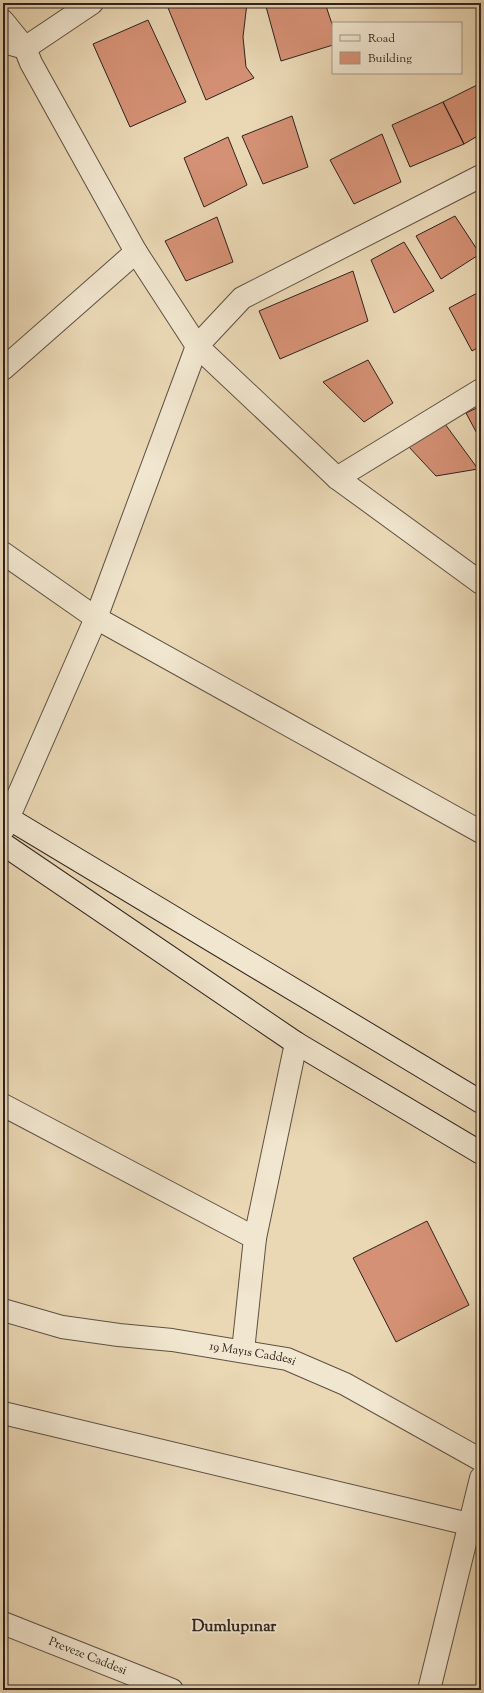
<svg xmlns="http://www.w3.org/2000/svg" width="484" height="1693" font-family="'Sorts Mill Goudy',serif">
<style>
.building{fill:#d59175;stroke:#2f221d}
.lines{fill:none;stroke-linecap:round;stroke-linejoin:round}
.street-casing{stroke:#5e5043;stroke-width:24}
.secondary-casing{stroke:#2f221d;stroke-width:24}
.street{stroke:#f1e6cf;stroke-width:22}
.secondary{stroke:#f1e6cf;stroke-width:22}
.labels{text-anchor:middle;dominant-baseline:central;stroke-width:4;stroke-linejoin:round;paint-order:stroke}
.street-label{font-size:12px;fill:#2f221d;stroke:#f1e6cf}
.district-label{font-size:16px;font-weight:bold;fill:#2f221d;stroke:#f1e6cf}
</style>
<rect width="100%" height="100%" fill="#ead8b5"/>
<filter id="stains"><feTurbulence type="fractalNoise" baseFrequency=".005" numOctaves="4"/><feColorMatrix values="0 0 0 0 .2 0 0 0 0 .09 0 0 0 0 .02 0 0 0 .5 -.17"/></filter>
<radialGradient id="worn" r=".72"><stop offset=".6" stop-color="#630" stop-opacity="0"/><stop offset="1" stop-color="#630" stop-opacity=".3"/></radialGradient>
<path class="building" d="M 166,3 L 247,3 L 243,37 L 246,67 L 254,78 L 206,100 Z
M 265,3 L 325,3 L 333,27 L 333,45 L 281,61 Z
M 148,20 L 186,102 L 130,127 L 93,44 Z
M 481,83 L 481,134 L 464,144 L 443,102 Z
M 443,102 L 464,144 L 410,167 L 392,125 Z
M 292,116 L 308,167 L 263,184 L 242,136 Z
M 382,134 L 401,182 L 354,204 L 330,160 Z
M 228,137 L 247,185 L 204,207 L 184,158 Z
M 455,216 L 480,254 L 441,279 L 416,236 Z
M 217,217 L 233,262 L 186,281 L 165,241 Z
M 404,242 L 434,291 L 394,313 L 371,260 Z
M 353,271 L 368,321 L 280,359 L 259,311 Z
M 481,291 L 481,346 L 472,351 L 449,308 Z
M 368,360 L 393,403 L 364,422 L 323,382 Z
M 481,406 L 481,441 L 466,413 Z
M 445,424 L 478,469 L 436,476 L 408,446 Z
M 427,1221 L 469,1305 L 396,1342 L 353,1258 Z"/>
<g class="lines">
<defs>
<g id="street">
<path d="M 3,21 L 25,48 L 92,3"/>
<path d="M 3,42 L 25,48 L 31,63 L 136,252 L 197,346 L 337,478 L 481,583"/>
<path d="M 3,369 L 136,252"/>
<path d="M 337,478 L 481,390"/>
<path d="M 3,553 L 96,618 L 481,832"/>
<path d="M 3,830 L 96,618 L 197,346 L 242,298 L 481,176"/>
<path d="M 3,1105 L 255,1238"/>
<path id="s1" d="M 3,1310 L 62,1327 L 119,1335 L 172,1340 L 287,1359 L 345,1384 L 481,1460"/>
<path d="M 243,1351 L 255,1238 L 296,1043"/>
<path d="M 3,1413 L 481,1527"/>
<path id="s2" d="M 3,1623 L 172,1690"/>
<path d="M 429,1690 L 481,1478"/>
</g>
<path id="secondary" d="M 3,815 L 481,1102
M 3,844 L 296,1043 L 481,1153"/>
</defs>
<use href="#street" class="street-casing"/>
<use href="#secondary" class="secondary-casing"/>
<use href="#street" class="street"/>
<use href="#secondary" class="secondary"/>
</g>
<g class="labels">
<g class="street-label">
<text stroke="none"><textPath href="#s1" startOffset="254">19 Mayıs Caddesi</textPath></text>
<text stroke="none"><textPath href="#s2" startOffset="91">Preveze Caddesi</textPath></text>
</g>
<g class="district-label">
<text x="234" y="1627">Dumlupınar</text>
</g>
</g>
<rect width="484" height="1693" fill="none" stroke="#ead8b5" stroke-width="16"/>
<rect x="4" y="4" width="476" height="1685" fill="none" stroke="#2f221d" stroke-width="2"/>
<rect x="8" y="8" width="468" height="1677" fill="none" stroke="#2f221d"/>
<rect x="332" y="22" width="130" height="52" fill="#f1e6cf" stroke="#a39888"/>
<rect x="340" y="35" width="20" height="6" fill="#f1e6cf" stroke="#a39888"/>
<text x="368" y="42" font-size="12" fill="#2f221d">Road</text>
<rect x="340" y="52" width="20" height="12" fill="#d59175" stroke="#a39888"/>
<text x="368" y="62" font-size="12" fill="#2f221d">Building</text>
<rect width="100%" height="100%" filter="url(#stains)"/>
<rect width="100%" height="100%" fill="url(#worn)"/>
</svg>
